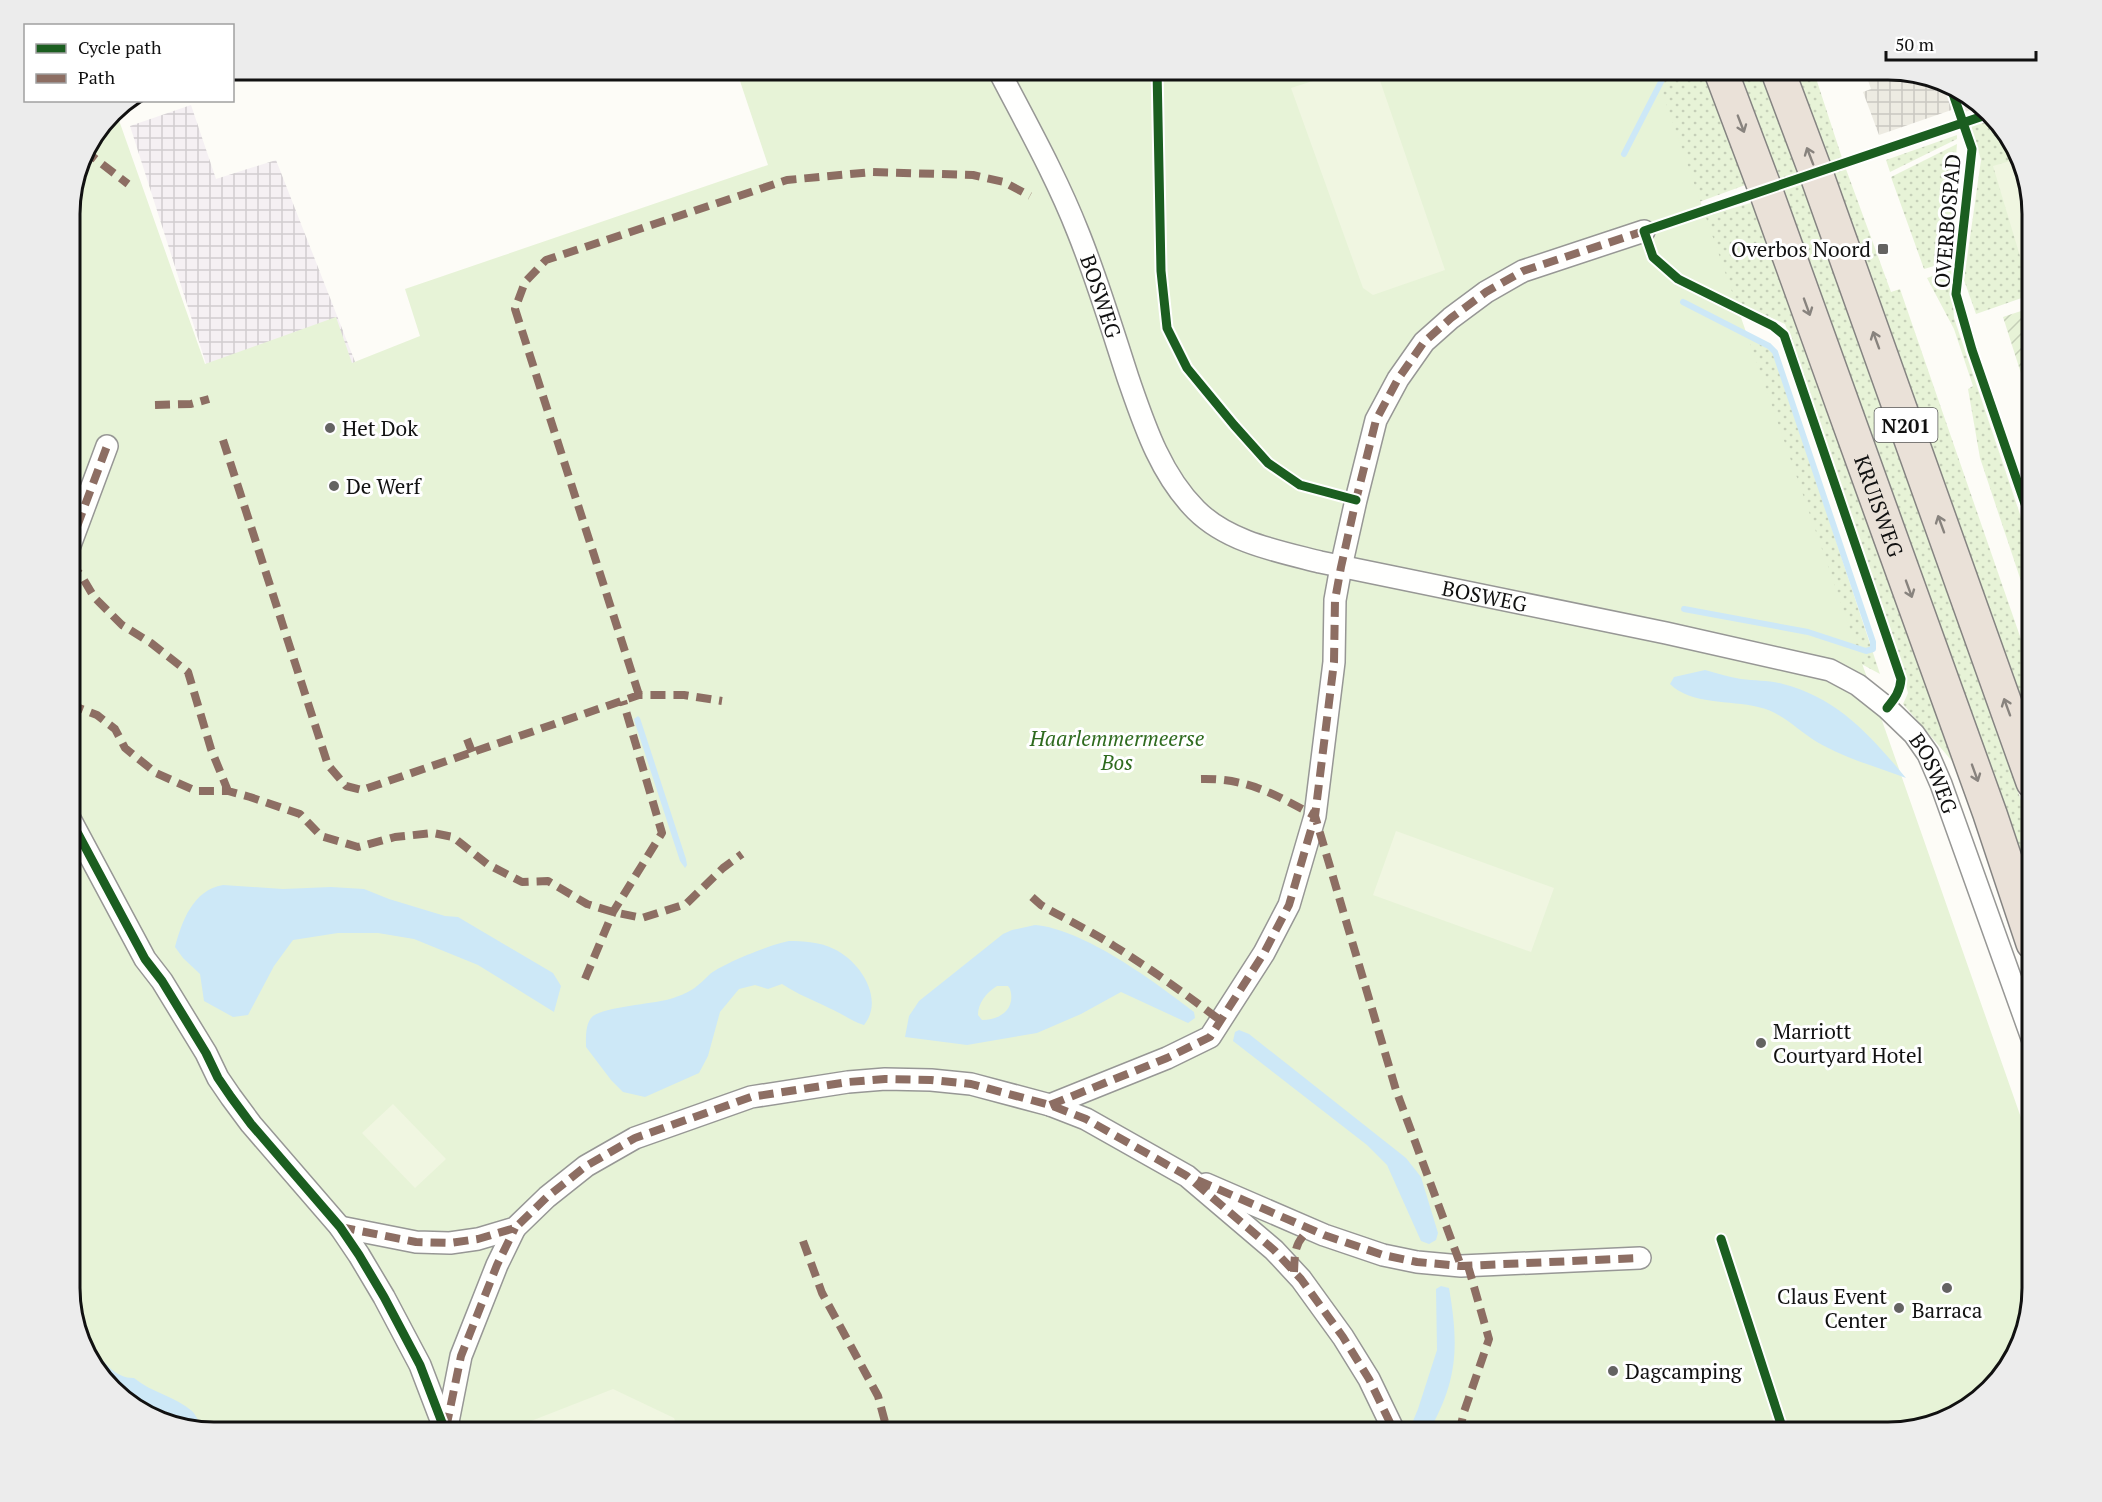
<svg xmlns="http://www.w3.org/2000/svg" width="2102" height="1502" font-family="'PT Serif',serif">
<style>
.industrial{fill:url(#industrial-grid)}
.grass{fill:url(#grass-dots)}
.park{fill:#e7f3d7}
.garden{fill:url(#garden-furrows)}
.pitch{fill:#f0f6e1}
.plaza{fill:url(#plaza-grid)}
.water{fill:#cde8f7;fill-rule:evenodd}
.lines{fill:none;stroke-linecap:round;stroke-linejoin:round}
.stream{stroke:#cde8f7;stroke-width:6}
.street-casing{stroke:#979795;stroke-width:24}
.highway-casing{stroke:#858482;stroke-width:36}
.street{stroke:#fffffe;stroke-width:21}
.highway{stroke:#eae1d8;stroke-width:33}
.quiet{stroke:#8d6e63;stroke-width:8;stroke-dasharray:15 8;stroke-linecap:butt}
.cycleway-casing{stroke:#fff;stroke-width:13}
.cycleway{stroke:#1b5e20;stroke-width:9}
.oneway{stroke:#88837e}
.poi-dot{fill:#646362;stroke:#fff;stroke-width:2}
.labels{text-anchor:middle;dominant-baseline:central;stroke-width:6;stroke-linejoin:round;paint-order:stroke}
.shield{fill:#fff;stroke:#585858;stroke-width:1.5}
.shield-label{font-size:20px;font-weight:bold;fill:#111}
.street-label{font-size:21px;fill:#111;stroke:#fff}
.poi-label{font-size:21px;fill:#111;stroke:#fff;text-anchor:start}
.park-label{font-size:21px;font-style:italic;fill:#2f6b1f;stroke:#fff}
.rim{fill:none;stroke:#111;stroke-width:3}
</style>
<defs>
<pattern id="industrial-grid" width="8" height="8" patternUnits="userSpaceOnUse" patternTransform="scale(1.5)"><rect width="8" height="8" fill="#f5f0f3"/><path d="M0 4h8M4 0v8" fill="none" stroke="#d1cdcf"/></pattern>
<pattern id="grass-dots" width="8" height="8" patternUnits="userSpaceOnUse" patternTransform="scale(1.5)"><rect width="8" height="8" fill="#e7f3d7"/><path d="M2 2h.1M6 6h.1" fill="none" stroke="#c5cfb8" stroke-width="1.8" stroke-linecap="round"/></pattern>
<pattern id="garden-furrows" width="10" height="10" patternUnits="userSpaceOnUse" patternTransform="scale(1.5)"><rect width="10" height="10" fill="#e7f3d7"/><path d="M-1 1l2-2M0 10L10 0M9 11l2-2" fill="none" stroke="#c5cfb8"/></pattern>
<pattern id="plaza-grid" width="8" height="8" patternUnits="userSpaceOnUse" patternTransform="scale(1.5)"><rect width="8" height="8" fill="#edebe2"/><path d="M0 4h8M4 0v8" fill="none" stroke="#cac8c1"/></pattern>
</defs>
<rect width="100%" height="100%" fill="#fdfcf7"/>
<path class="industrial" d="M 191,105 L 216,179 L 276,160 L 363,382 L 224,420 L 130,126 Z"/>
<path class="grass" d="M 1642,69 L 1704,69 L 1748,184 L 1699,202 Z
M 1738,69 L 1762,69 L 2033,834 L 2033,882 L 1919,589 Z
M 1793,69 L 1813,69 L 1843,161 L 1891,292 L 1900,289 L 2033,674 L 2033,738 Z
M 1993,119 L 2018,149 L 2033,213 L 2033,294 L 1976,314 L 1964,280 L 1981,160 L 1971,125 Z
M 1957,135 L 1957,139 L 1890,172 L 1886,160 Z
M 1957,144 L 1948,262 L 1924,269 L 1891,177 Z
M 1754,202 L 1804,333 L 1952,761 L 1903,704 L 1908,693 L 1906,685 L 1785,324 L 1683,277 L 1689,221 Z
M 1951,269 L 1954,318 L 2033,553 L 2033,617 L 1980,458 L 1968,389 L 1973,386 L 1954,329 L 1927,278 Z
M 1664,278 L 1773,350 L 1880,674 L 1852,659 Z"/>
<path class="park" d="M 736,69 L 1654,69 L 2033,1152 L 2033,1289 L 2025,1334 L 2003,1376 L 1953,1418 L 1888,1433 L 213,1433 L 168,1425 L 126,1403 L 84,1353 L 69,1297 L 69,204 L 84,149 L 115,109 L 205,364 L 336,317 L 352,363 L 420,336 L 405,289 L 768,165 Z"/>
<path class="garden" d="M 2033,307 L 2033,411 L 2003,317 Z"/>
<path class="pitch" d="M 1350,69 L 1376,69 L 1445,270 L 1373,295 L 1363,288 L 1291,88 Z
M 2020,158 L 2033,213 L 2033,260 L 2022,263 L 1993,166 Z
M 1396,831 L 1554,888 L 1531,952 L 1373,895 Z
M 393,1104 L 446,1159 L 415,1188 L 362,1133 Z
M 613,1389 L 674,1418 L 679,1433 L 500,1433 Z"/>
<path class="plaza" d="M 1864,69 L 1889,69 L 1934,77 L 1976,99 L 1982,106 L 1965,112 L 1963,106 L 1879,135 L 1863,92 L 1871,89 Z"/>
<path class="water" d="M 1705,670 C 1717,673 1729,677 1741,679 C 1755,681 1769,680 1783,684 C 1838,698 1871,736 1906,778 C 1877,767 1844,758 1817,742 C 1797,730 1782,712 1758,707 C 1730,700 1691,705 1670,684 L 1674,677 Z
M 638,716 L 640,718 L 686,859 L 687,865 L 685,868 L 680,861 L 635,723 L 634,719 Z
M 223,885 L 283,889 L 331,887 L 364,889 L 389,899 L 445,916 L 458,917 L 553,973 L 561,986 L 554,1012 L 478,965 L 414,939 L 378,933 L 338,933 L 293,940 L 274,966 L 248,1015 L 233,1017 L 204,1001 L 200,974 L 183,958 L 175,947 C 182,921 193,890 223,885 Z
M 1035,925 C 1084,929 1155,982 1194,1012 L 1195,1018 L 1188,1023 L 1121,992 L 1081,1014 L 1037,1033 L 967,1045 L 905,1037 L 909,1016 L 919,1001 L 1003,934 L 1012,930 ZM 997,986 L 1008,986 L 1010,989 C 1016,1008 1001,1020 982,1020 L 978,1015 C 978,1003 986,993 997,986 Z
M 789,941 C 803,941 821,942 834,949 C 860,961 885,999 864,1025 C 851,1021 841,1013 829,1008 C 813,1000 797,994 782,984 L 768,989 L 755,985 L 739,989 L 720,1012 L 708,1056 L 699,1073 L 645,1097 L 623,1092 L 611,1080 L 586,1047 C 586,1038 585,1023 593,1016 C 605,1007 652,1004 670,999 C 689,993 695,989 709,975 C 721,964 772,944 789,941 Z
M 1239,1030 L 1249,1034 L 1406,1158 L 1421,1177 L 1438,1233 L 1436,1240 L 1429,1244 L 1421,1241 L 1387,1165 L 1367,1145 L 1233,1041 L 1235,1032 Z
M 69,1256 C 73,1271 72,1287 76,1302 C 82,1328 103,1379 134,1378 C 152,1393 175,1396 192,1411 C 197,1416 200,1425 204,1431 L 168,1425 L 126,1403 L 84,1353 L 69,1297 Z
M 1441,1286 L 1449,1288 C 1459,1346 1458,1381 1428,1433 L 1408,1433 L 1418,1409 L 1437,1350 L 1436,1289 Z"/>
<g class="lines">
<path class="stream" d="M 1624,154 L 1664,76 L 1661,69
M 1683,302 L 1769,346 L 1775,352 L 1873,642 L 1873,649 L 1866,651 L 1808,632 L 1684,609"/>
<defs>
<g id="street">
<path id="s1" d="M 998,69 C 1026,123 1056,176 1078,232 C 1097,279 1112,329 1128,378 C 1144,424 1160,474 1196,510 C 1228,542 1277,551 1320,562 L 1666,633 L 1830,670 L 1858,685 L 1887,708 L 1914,734 L 1928,754 L 1941,784 L 2033,1041"/>
<path d="M 69,548 L 107,446"/>
<path d="M 69,817 L 145,959 L 162,981 L 206,1053 L 218,1078 L 231,1097 L 251,1124 L 340,1227 L 359,1255 L 384,1297 L 420,1365 L 446,1433"/>
<path d="M 1050,1105 L 1167,1058 L 1210,1037 L 1264,953 L 1289,905 L 1315,816 L 1334,662 L 1335,600 L 1341,567 L 1356,500 L 1376,420 L 1398,379 L 1424,342 L 1451,318 L 1486,292 L 1523,271 L 1644,231"/>
<path d="M 1206,1184 L 1324,1235 L 1383,1255 L 1417,1262 L 1461,1266 L 1640,1258"/>
<path d="M 340,1227 L 416,1242 L 450,1243 L 478,1239 L 515,1228 L 547,1197 L 586,1166 L 635,1138 L 751,1097 L 848,1082 L 885,1079 L 931,1080 L 971,1084 L 1050,1105 L 1086,1119 L 1187,1176 L 1274,1250 L 1301,1279 L 1343,1337 L 1369,1379 L 1395,1433"/>
<path d="M 446,1432 L 461,1356 L 497,1265 L 515,1228"/>
</g>
<g id="highway">
<path id="s2" d="M 1720,69 L 1764,186 L 1990,814 L 2033,943"/>
<path d="M 1777,69 L 1816,173 L 2033,782"/>
</g>
</defs>
<use href="#street" class="street-casing"/>
<use href="#highway" class="highway-casing"/>
<use href="#street" class="street"/>
<use href="#highway" class="highway"/>
<path class="quiet" d="M 84,150 L 128,184
M 155,405 L 191,404 L 209,399
M 223,440 L 328,765 L 346,786 L 362,790 L 639,695 L 684,695 L 722,701
M 69,548 L 107,446
M 69,563 L 81,575 L 94,597 L 122,625 L 151,643 L 188,672 L 211,749 L 228,791
M 639,695 L 515,309 L 525,282 L 546,260 L 787,180 L 872,172 L 973,175 L 1004,182 L 1030,196
M 69,704 L 97,715 L 115,729 L 125,748 L 156,773 L 196,791 L 228,791 L 250,797 L 300,814 L 321,836 L 358,847 L 395,837 L 433,833 L 453,837 L 487,864 L 522,882 L 548,881 L 587,904 L 613,912 L 642,918 L 686,904 L 723,868 L 742,854
M 467,739 L 472,752
M 1201,779 C 1248,778 1276,795 1315,816 L 1396,1090 L 1461,1266
M 1032,897 L 1041,905 C 1065,919 1091,931 1114,946 C 1151,969 1187,995 1221,1021
M 585,979 L 613,912 L 662,833 L 623,701
M 1050,1105 L 1167,1058 L 1210,1037 L 1264,953 L 1289,905 L 1315,816 L 1334,662 L 1335,600 L 1341,567 L 1356,500 L 1376,420 L 1398,379 L 1424,342 L 1451,318 L 1486,292 L 1523,271 L 1644,231
M 1197,1180 L 1324,1235 L 1383,1255 L 1417,1262 L 1461,1266 L 1640,1258
M 340,1227 L 416,1242 L 450,1243 L 478,1239 L 515,1228 L 547,1197 L 586,1166 L 635,1138 L 751,1097 L 848,1082 L 885,1079 L 931,1080 L 971,1084 L 1050,1105 L 1086,1119 L 1187,1176 L 1274,1250 L 1301,1279 L 1343,1337 L 1369,1379 L 1395,1433
M 803,1241 L 822,1293 L 878,1396 L 888,1433
M 1294,1272 C 1295,1252 1294,1243 1310,1229
M 446,1428 L 461,1356 L 497,1265 L 515,1228
M 1459,1433 L 1464,1412 L 1489,1339 L 1468,1266"/>
<defs>
<path id="cycleway" d="M 1157,69 L 1161,271 L 1167,328 L 1187,368 L 1234,425 L 1268,463 L 1300,485 L 1356,500
M 1950,85 L 1972,149 L 1956,294 L 1972,350 L 2033,527
M 1887,708 C 1895,698 1900,692 1901,679 L 1784,335 L 1773,326 L 1678,279 L 1653,257 L 1644,231 L 1989,114
M 69,817 L 145,959 L 162,981 L 206,1053 L 218,1078 L 231,1097 L 251,1124 L 340,1227 L 359,1255 L 384,1297 L 420,1365 L 446,1433
M 1721,1239 L 1784,1433"/>
</defs>
<use href="#cycleway" class="cycleway-casing"/>
<use href="#cycleway" class="cycleway"/>
</g>
<defs><path id="oneway-shaft" d="M-6 0H5M1.5-3L5.5 0L1.5 3" fill="none" stroke-width="1.6" stroke-linecap="round" stroke-linejoin="round" transform="scale(1.5)"/></defs>
<g class="oneway">
<use href="#oneway-shaft" transform="translate(1741 124) rotate(69)"/>
<use href="#oneway-shaft" transform="translate(1810 156) rotate(-111)"/>
<use href="#oneway-shaft" transform="translate(1807 307) rotate(70)"/>
<use href="#oneway-shaft" transform="translate(1876 340) rotate(-110)"/>
<use href="#oneway-shaft" transform="translate(1941 524) rotate(-110)"/>
<use href="#oneway-shaft" transform="translate(1909 589) rotate(70)"/>
<use href="#oneway-shaft" transform="translate(2007 707) rotate(-110)"/>
<use href="#oneway-shaft" transform="translate(1975 773) rotate(70)"/>
</g>
<g class="poi-dot">
<rect x="1877" y="243" width="12" height="12" rx="3"/>
<circle cx="330" cy="428" r="6"/>
<circle cx="334" cy="486" r="6"/>
<circle cx="1761" cy="1043" r="6"/>
<circle cx="1947" cy="1288" r="6"/>
<circle cx="1899" cy="1308" r="6"/>
<circle cx="1613" cy="1371" r="6"/>
</g>
<g class="labels">
<rect class="shield" x="1874.5" y="408" width="63" height="34" rx="4.5"/>
<g class="shield-label">
<text x="1906" y="425">N201</text>
</g>
<g class="street-label">
<text transform="translate(1947 221) rotate(-85)">OVERBOSPAD</text>
<text stroke="none"><textPath href="#s1" startOffset="250">BOSWEG</textPath></text>
<text stroke="none"><textPath href="#s2" startOffset="465">KRUISWEG</textPath></text>
<text stroke="none"><textPath href="#s1" startOffset="790">BOSWEG</textPath></text>
<text stroke="none"><textPath href="#s1" startOffset="1294">BOSWEG</textPath></text>
</g>
<g class="poi-label">
<text x="1871" y="249" text-anchor="end">Overbos Noord</text>
<text x="342" y="428">Het Dok</text>
<text x="346" y="486">De Werf</text>
<text x="1773" y="1031">Marriott<tspan x="1773" dy="24">Courtyard Hotel</tspan></text>
<text x="1887" y="1296" text-anchor="end">Claus Event<tspan x="1887" dy="24">Center</tspan></text>
<text x="1947" y="1310" text-anchor="middle">Barraca</text>
<text x="1625" y="1371">Dagcamping</text>
</g>
<g class="park-label">
<text x="1117" y="738">Haarlemmermeerse<tspan x="1117" dy="24">Bos</tspan></text>
</g>
</g>
<path d="M0 0H2102V1502H0ZM214 80H1888A134 134 0 0 1 2022 214V1288A134 134 0 0 1 1888 1422H214A134 134 0 0 1 80 1288V214A134 134 0 0 1 214 80Z" fill="#ececec" fill-rule="evenodd"/>
<path class="rim" d="M214 80H1888A134 134 0 0 1 2022 214V1288A134 134 0 0 1 1888 1422H214A134 134 0 0 1 80 1288V214A134 134 0 0 1 214 80Z"/>
<rect x="24" y="24" width="210" height="78" fill="#ffffff" stroke="#a0a0a0" stroke-width="1.5"/>
<rect x="36" y="44" width="30" height="9" fill="#1b5e20" stroke="#a0a0a0" stroke-width="1.5"/>
<text x="78" y="54" font-size="18" fill="#111111">Cycle path</text>
<rect x="36" y="74" width="30" height="9" fill="#8d6e63" stroke="#a0a0a0" stroke-width="1.5"/>
<text x="78" y="84" font-size="18" fill="#111111">Path</text>
<path d="M1886 51v9h150v-9" fill="none" stroke="#111111" stroke-width="3"/>
<text x="1895" y="51" font-size="18" fill="#111111" stroke="#ffffff" stroke-width="4.5" paint-order="stroke">50 m</text>
</svg>
